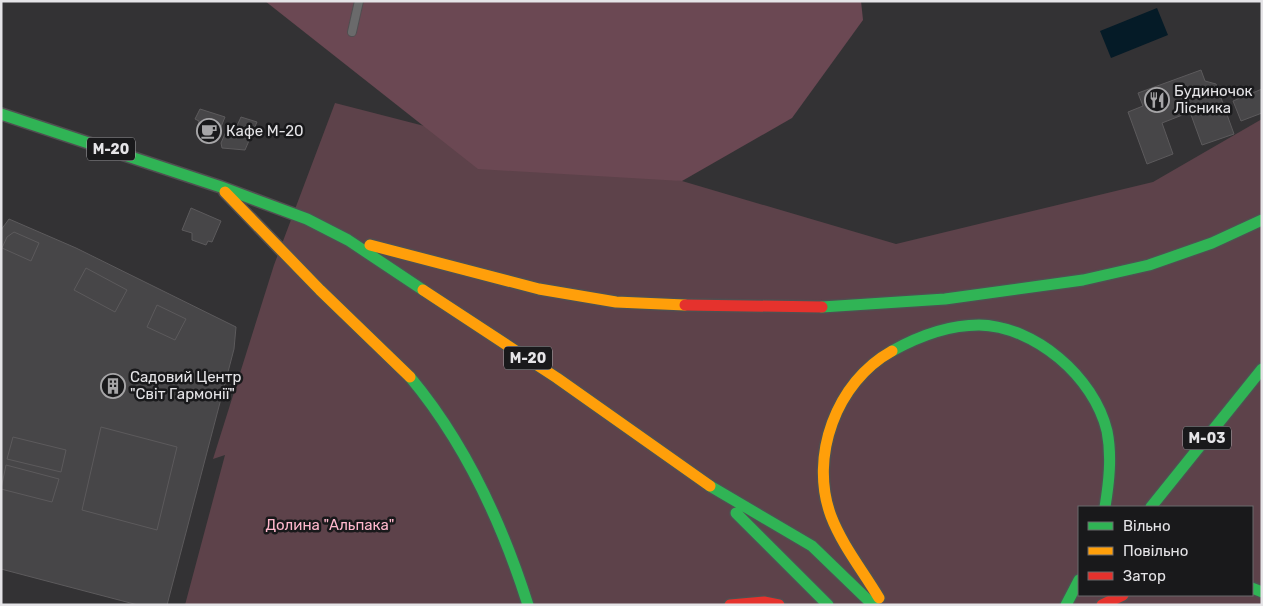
<svg xmlns="http://www.w3.org/2000/svg" width="1263" height="606" font-family="Rubik,sans-serif">
<style>
.green{fill:#5d424a;fill-rule:evenodd}
.forest{fill:#6b4853}
.water{fill:#051b27}
.building{fill:#474648;stroke:#5c5a5c}
.lines{fill:none;stroke-linecap:round;stroke-linejoin:round}
.lane-casing{stroke:#504f51;stroke-width:10}
.fast-casing{stroke:#504f51;stroke-width:14}
.slow-casing{stroke:#504f51;stroke-width:14}
.jam-casing{stroke:#504f51;stroke-width:14}
.lane{stroke:#6a6a6b;stroke-width:8}
.fast{stroke:#30b455;stroke-width:11}
.slow{stroke:#ff9f0a;stroke-width:11}
.jam{stroke:#e5322d;stroke-width:11}
.labels{text-anchor:middle;dominant-baseline:central;stroke-width:5;stroke-linejoin:round;paint-order:stroke}
.shield{fill:#19191b;stroke:#a8a7aa;stroke-width:1}
.shield-label{font-size:14px;font-weight:bold;fill:#e5e4e7}
.poi-label{font-size:15px;fill:#e5e4e7;stroke:#19191b;text-anchor:start}
.park-label{font-size:15px;fill:#ffb8cd;stroke:#19191b}
</style>
<rect width="100%" height="100%" fill="#333234"/>
<path class="green" d="M 335,103 L 506,147 L 682,181 L 896,244 L 1153,182 L 1262,119 L 1262,605 L 185,605 L 225,455 L 213,459 L 274,265 ZM 1079,507 L 1252,507 L 1252,595 L 1079,595 Z"/>
<path class="forest" d="M 265,1 L 861,1 L 863,20 L 792,118 L 682,181 L 478,169 Z"/>
<path class="water" d="M 1157,8 L 1168,35 L 1111,58 L 1100,31 Z"/>
<path class="building" d="M 1201,70 L 1205,81 L 1216,84 L 1234,134 L 1202,145 L 1190,112 L 1162,123 L 1173,154 L 1147,164 L 1128,112 L 1143,106 L 1138,93 Z
M 1262,89 L 1262,113 L 1241,121 L 1233,101 Z
M 200,109 L 225,117 L 216,139 L 198,131 L 199,121 L 195,119 Z
M 241,117 L 257,122 L 245,150 L 222,148 L 221,143 L 228,127 L 235,130 Z
M 191,208 L 221,221 L 212,242 L 208,241 L 206,245 L 192,240 L 192,233 L 182,230 Z
M 9,219 L 76,248 L 236,327 L 234,349 L 167,605 L 138,605 L 1,569 L 1,230 Z
M 14,232 L 39,243 L 31,261 L 2,248 L 7,237 Z
M 86,268 L 127,290 L 115,312 L 74,290 Z
M 157,305 L 186,319 L 175,340 L 147,327 Z
M 101,427 L 177,447 L 157,530 L 82,510 Z
M 13,437 L 66,450 L 61,472 L 7,459 Z
M 6,465 L 59,479 L 52,502 L 1,489 Z"/>
<g class="lines">
<defs>
<path id="lane" d="M 352,32 L 359,1"/>
<path id="fast" d="M 1,114 L 221,187 L 307,219 L 348,240 L 423,290
M 822,307 L 945,299 L 1083,280 L 1149,265 L 1212,243 L 1262,220
M 892,351 C 919,336 948,325 979,325 C 1035,326 1094,377 1107,431 C 1112,456 1109,482 1105,507
M 410,377 C 466,444 502,523 528,605
M 710,486 L 812,546 L 873,605
M 1151,507 L 1262,369
M 736,513 L 828,605
M 1252,588 L 1262,592
M 1066,605 L 1079,580"/>
<path id="slow" d="M 225,192 L 320,290 L 410,377
M 370,245 L 539,289 L 616,302 L 685,305
M 423,290 L 557,378 L 710,486
M 879,598 C 863,571 842,545 831,516 C 809,457 836,382 892,351"/>
<path id="jam" d="M 685,305 L 822,307
M 730,605 L 764,602 L 779,605
M 1102,605 L 1123,595"/>
</defs>
<use href="#lane" class="lane-casing"/>
<use href="#fast" class="fast-casing"/>
<use href="#slow" class="slow-casing"/>
<use href="#jam" class="jam-casing"/>
<use href="#lane" class="lane"/>
<use href="#fast" class="fast"/>
<use href="#slow" class="slow"/>
<use href="#jam" class="jam"/>
</g>
<defs>
<symbol id="restaurant-ring" viewBox="-11 -11 22 22"><circle r="9.5" fill="#19191b" stroke="#a7a6a8" stroke-width="1.5"/><path d="M-5-6h1v4h1v-4h1v4h1v-4h1v5L-1.5 .5V6h-2V.5L-5-1ZM5-6V6H3V1.5H1.5Q1.5-4 5-6Z" fill="#a7a6a8"/></symbol>
<symbol id="cafe-ring" viewBox="-11 -11 22 22"><circle r="9.5" fill="#19191b" stroke="#a7a6a8" stroke-width="1.5"/><path d="M-5.5-4.5H6V0H3Q3 3.5 0 3.5H-2.5Q-5.5 3.5-5.5 0ZM3-3.2v2h1.7v-2ZM-6 4.5H4V6H-6Z" fill="#a7a6a8"/></symbol>
<symbol id="building-ring" viewBox="-11 -11 22 22"><circle r="9.5" fill="#19191b" stroke="#a7a6a8" stroke-width="1.5"/><path d="M-4-6H4V6H1V3H-1V6H-4ZM-2.5-4.3h1.7v1.8h-1.7ZM.8-4.3h1.7v1.8H.8ZM-2.5-1h1.7V.8h-1.7ZM.8-1h1.7V.8H.8Z" fill="#a7a6a8"/></symbol>
</defs>
<g fill-rule="evenodd">
<use href="#restaurant-ring" x="1143" y="86" width="28" height="28"/>
<use href="#cafe-ring" x="195" y="117" width="28" height="28"/>
<use href="#building-ring" x="99" y="372" width="28" height="28"/>
</g>
<g class="labels">
<g class="shield">
<rect x="87" y="137.5" width="48" height="23" rx="4"/>
<rect x="504" y="346.5" width="48" height="23" rx="4"/>
<rect x="1183" y="426.5" width="48" height="23" rx="4"/>
</g>
<g class="shield-label">
<text x="111" y="149">М-20</text>
<text x="528" y="358">М-20</text>
<text x="1207" y="438">М-03</text>
</g>
<g class="poi-label">
<text x="1174" y="91">Будиночок<tspan x="1174" dy="17">Лісника</tspan></text>
<text x="226" y="131">Кафе М-20</text>
<text x="130" y="377">Садовий Центр<tspan x="130" dy="17">"Світ Гармонії"</tspan></text>
</g>
<g class="park-label">
<text x="330" y="525">Долина "Альпака"</text>
</g>
</g>
<rect width="1263" height="606" fill="none" stroke="#e5e4e7" stroke-width="5"/>
<rect x="1078" y="506" width="175" height="90" fill="#19191b" stroke="#6b6a6d"/>
<rect x="1088" y="522" width="25" height="8" fill="#30b455" stroke="#6b6a6d"/>
<text x="1123" y="531" font-size="15" fill="#e5e4e7">Вільно</text>
<rect x="1088" y="547" width="25" height="8" fill="#ff9f0a" stroke="#6b6a6d"/>
<text x="1123" y="556" font-size="15" fill="#e5e4e7">Повільно</text>
<rect x="1088" y="572" width="25" height="8" fill="#e5322d" stroke="#6b6a6d"/>
<text x="1123" y="581" font-size="15" fill="#e5e4e7">Затор</text>
</svg>
